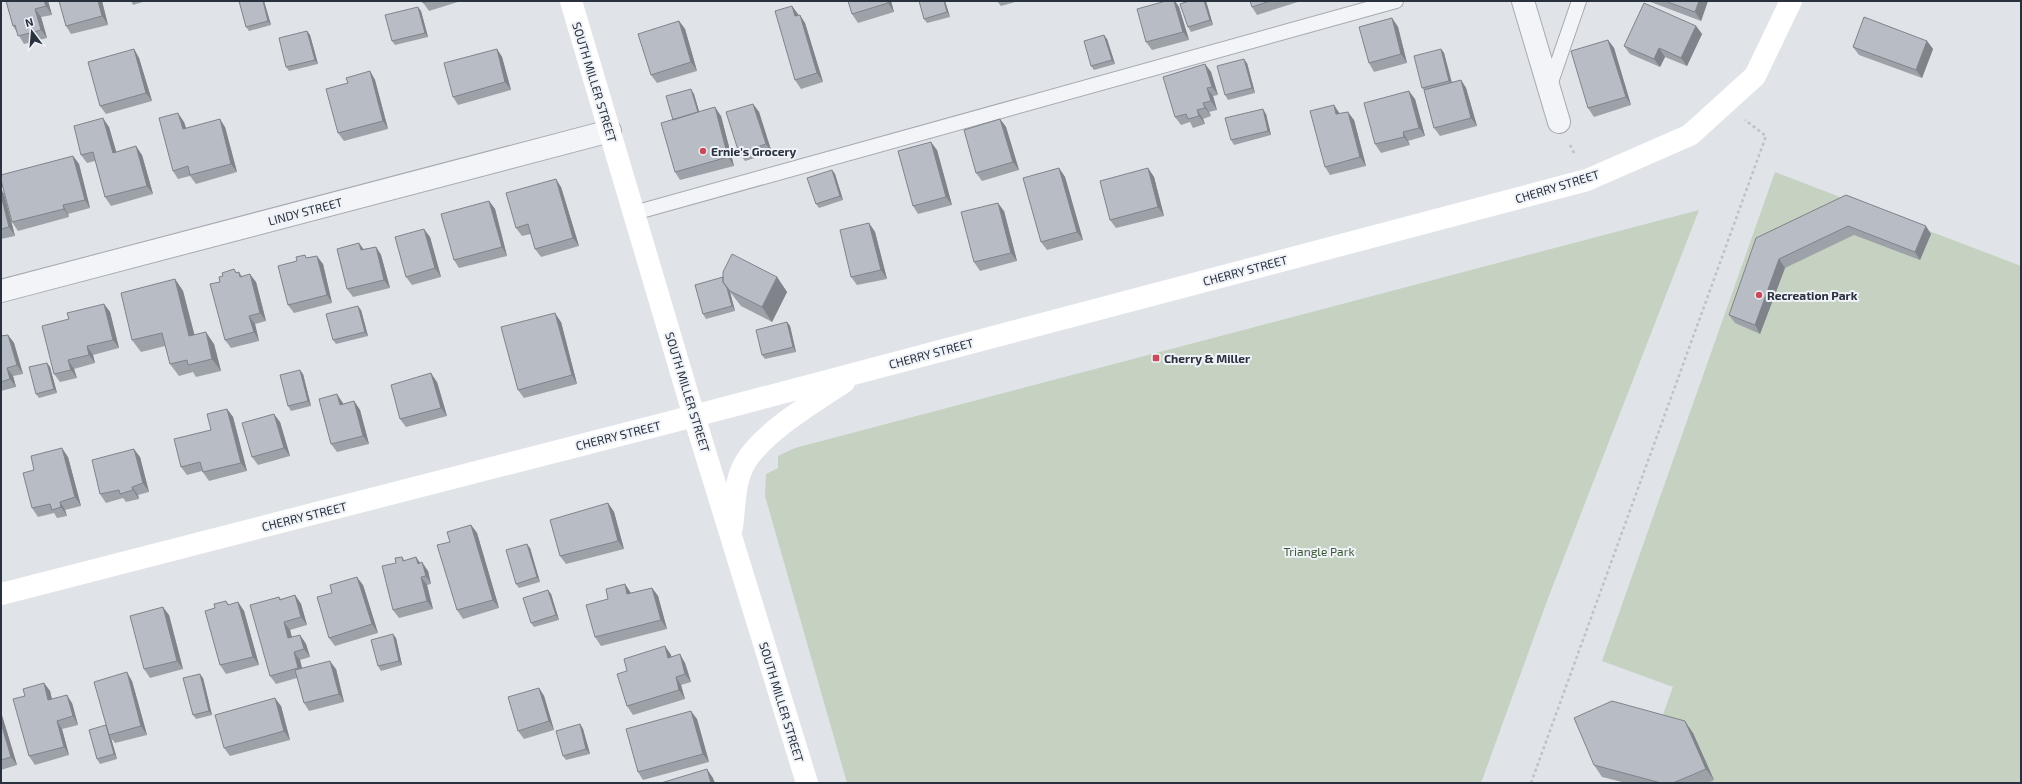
<svg xmlns="http://www.w3.org/2000/svg" width="2022" height="784" font-family="'Exo 2',sans-serif">
<style>
.green{fill:#c5d2c1}
.lines{fill:none;stroke-linecap:round;stroke-linejoin:round}
.lane-casing{stroke:#a5aab2;stroke-width:16}
.street-casing{stroke:#a5aab2;stroke-width:24}
.path{stroke:#bec1c7;stroke-width:2.5;stroke-dasharray:3 3;stroke-linecap:butt}
.lane{stroke:#f2f4f7;stroke-width:14}
.street{stroke:#f2f4f7;stroke-width:22}
.secondary{stroke:#fff;stroke-width:22}
.wall{fill:#9da2a9}
.shaded-wall{fill:#80848a}
.building{fill:#b7bcc5;stroke:#80848a}
.poi-dot{fill:#c84a5b;stroke:#eff2f6;stroke-width:1.5}
.labels{text-anchor:middle;dominant-baseline:central;stroke-width:4;stroke-linejoin:round;paint-order:stroke}
.street-label{font-size:12px;fill:#29313f;stroke:#eff2f6}
.poi-label{font-size:12px;font-weight:bold;fill:#29313f;stroke:#eff2f6;text-anchor:start}
.park-label{font-size:12px;fill:#3d5a37;stroke:#eff2f6}
</style>
<rect width="100%" height="100%" fill="#e0e3e8"/>
<path class="green" d="M 1775,172 L 2021,266 L 2021,783 L 1638,783 L 1673,687 L 1602,661 Z
M 1699,210 L 1547,601 L 1481,783 L 847,783 L 765,496 L 766,474 L 778,468 L 778,456 L 795,448 Z"/>
<g class="lines">
<defs>
<path id="lane" d="M 1549,88 L 1579,1
M 634,213 L 1396,1"/>
<path id="street" d="M 1523,1 L 1559,122
M 1,291 L 610,131"/>
</defs>
<use href="#lane" class="lane-casing"/>
<use href="#street" class="street-casing"/>
<path class="path" d="M 1570,145 L 1575,155
M 1531,783 L 1766,136 L 1745,120"/>
<use href="#lane" class="lane"/>
<use href="#street" class="street"/>
<path class="secondary" d="M 571,1 L 694,416 L 807,783
M 732,527 C 735,505 734,480 746,461 C 765,431 814,402 844,382
M 1,594 L 694,416 L 1587,180 L 1690,135 L 1755,76 L 1791,1"/>
</g>
<path class="wall" d="M 6,1 L 48,1 L 52,15 L 41,17 L 47,38 L 24,44 L 13,26 Z
M 59,1 L 102,1 L 108,25 L 71,34 L 66,26 Z
M 131,1 L 146,1 L 133,5 Z
M 264,1 L 271,25 L 249,31 L 246,27 Z
M 422,1 L 461,1 L 429,11 Z
M 848,1 L 891,1 L 894,12 L 858,23 L 852,14 Z
M 945,1 L 950,17 L 927,23 L 924,19 Z
M 997,1 L 1019,1 L 1001,6 Z
M 1166,1 L 1175,1 L 1179,7 L 1189,40 L 1152,50 L 1146,42 Z
M 1206,1 L 1213,25 L 1191,32 L 1188,27 Z
M 1250,1 L 1301,1 L 1257,15 L 1252,7 Z
M 1648,1 L 1708,1 L 1701,21 Z
M 792,6 L 798,15 L 805,23 L 823,82 L 801,89 L 795,80 Z
M 418,7 L 421,11 L 428,37 L 395,45 L 392,41 Z
M 1392,18 L 1398,27 L 1407,63 L 1374,72 L 1369,63 Z
M 679,21 L 685,29 L 697,71 L 657,83 L 651,75 Z
M 1696,26 L 1702,34 L 1687,66 L 1665,57 L 1660,67 L 1630,54 L 1624,46 Z
M 307,31 L 310,35 L 318,64 L 289,71 L 286,67 Z
M 1107,39 L 1115,64 L 1094,70 L 1091,66 Z
M 1608,40 L 1614,48 L 1631,105 L 1594,117 L 1588,108 Z
M 1927,41 L 1933,49 L 1922,78 L 1859,55 L 1853,47 Z
M 134,49 L 139,58 L 152,101 L 106,114 L 100,106 Z
M 497,49 L 502,57 L 511,90 L 458,105 L 453,97 Z
M 1441,49 L 1444,53 L 1452,82 L 1461,80 L 1466,88 L 1477,126 L 1440,136 L 1434,128 L 1424,90 L 1422,88 Z
M 1247,63 L 1255,93 L 1228,100 L 1225,95 Z
M 1205,64 L 1211,72 L 1218,95 L 1213,96 L 1217,110 L 1209,112 L 1211,116 L 1203,119 L 1205,124 L 1193,128 L 1190,122 L 1181,125 L 1175,117 Z
M 370,71 L 375,80 L 388,129 L 344,141 L 338,133 L 348,83 Z
M 694,94 L 699,112 L 721,116 L 734,166 L 680,180 L 675,172 L 673,120 Z
M 1415,99 L 1425,136 L 1408,141 L 1410,145 L 1381,153 L 1375,144 Z
M 753,104 L 759,112 L 772,153 L 745,161 L 739,153 Z
M 1334,105 L 1340,114 L 1354,120 L 1366,166 L 1330,175 L 1325,167 Z
M 1266,114 L 1271,135 L 1234,145 L 1231,140 Z
M 1000,119 L 1006,127 L 1019,170 L 982,181 L 976,173 Z
M 184,122 L 186,128 L 225,127 L 237,172 L 196,184 L 190,176 L 178,179 L 173,171 Z
M 109,127 L 116,152 L 142,155 L 153,194 L 111,206 L 105,197 L 95,161 L 87,163 L 81,155 Z
M 937,150 L 952,205 L 918,214 L 913,206 Z
M 73,156 L 79,164 L 90,208 L 68,214 L 69,217 L 18,231 L 12,222 Z
M 1059,168 L 1065,177 L 1083,240 L 1047,250 L 1041,242 Z
M 1148,168 L 1154,177 L 1164,216 L 1116,228 L 1110,220 Z
M 832,170 L 835,174 L 843,200 L 819,208 L 816,204 Z
M 561,187 L 579,246 L 541,257 L 535,249 L 531,234 L 522,236 L 516,228 Z
M 1,189 L 4,194 L 15,236 L 1,239 Z
M 1846,195 L 1931,234 L 1920,260 L 1854,235 L 1785,268 L 1760,334 L 1735,323 L 1729,315 L 1756,238 Z
M 489,201 L 495,209 L 507,256 L 459,268 L 454,260 Z
M 1004,211 L 1017,261 L 980,271 L 974,262 Z
M 869,223 L 875,232 L 887,279 L 857,285 L 851,277 Z
M 430,237 L 441,277 L 412,285 L 406,277 Z
M 376,247 L 381,255 L 390,288 L 353,297 L 347,289 L 364,249 Z
M 307,258 L 323,264 L 332,303 L 294,313 L 288,305 Z
M 234,269 L 237,273 L 239,272 L 242,276 L 256,282 L 266,321 L 255,324 L 259,341 L 231,348 L 225,340 L 220,282 L 223,276 Z
M 777,277 L 787,292 L 772,322 L 741,306 L 730,292 L 735,311 L 706,319 L 703,314 L 695,285 Z
M 175,279 L 183,291 L 194,335 L 214,344 L 221,371 L 196,377 L 193,372 L 179,376 L 170,364 L 165,346 L 141,352 L 132,340 Z
M 104,304 L 110,312 L 119,348 L 93,355 L 95,363 L 74,369 L 77,378 L 60,382 L 54,374 L 69,319 Z
M 361,310 L 368,336 L 336,344 L 333,340 Z
M 561,322 L 577,384 L 524,398 L 518,390 Z
M 787,322 L 790,326 L 796,352 L 765,359 L 762,355 Z
M 8,335 L 14,343 L 23,374 L 13,376 L 16,387 L 1,391 L 1,336 Z
M 47,363 L 50,367 L 57,393 L 39,398 L 36,394 Z
M 303,374 L 311,406 L 291,411 L 288,406 Z
M 437,382 L 447,416 L 406,427 L 400,419 Z
M 354,401 L 360,410 L 369,444 L 337,452 L 331,444 L 343,403 L 343,404 Z
M 227,409 L 233,417 L 247,471 L 209,481 L 202,471 L 187,475 L 181,467 L 211,430 Z
M 280,422 L 290,456 L 258,465 L 252,457 Z
M 68,457 L 81,506 L 65,510 L 67,516 L 57,518 L 54,513 L 38,517 L 32,508 L 34,470 Z
M 140,457 L 149,492 L 138,495 L 139,499 L 126,502 L 123,498 L 106,503 L 100,494 Z
M 608,503 L 614,512 L 624,549 L 566,564 L 560,556 Z
M 471,525 L 477,533 L 499,608 L 463,619 L 457,610 Z
M 530,548 L 540,582 L 519,588 L 516,584 Z
M 402,557 L 405,561 L 416,557 L 420,563 L 428,571 L 431,584 L 427,585 L 433,609 L 399,618 L 393,610 L 396,563 Z
M 625,584 L 631,593 L 652,588 L 658,596 L 667,629 L 601,646 L 595,637 Z
M 363,585 L 378,633 L 335,646 L 329,638 Z
M 548,590 L 551,594 L 559,620 L 534,627 L 531,623 Z
M 295,595 L 301,604 L 307,625 L 290,630 L 292,637 L 300,635 L 306,644 L 310,657 L 300,660 L 302,668 L 336,669 L 344,702 L 309,711 L 304,703 L 297,678 L 276,684 L 270,676 L 279,597 L 281,599 Z
M 226,601 L 229,605 L 238,602 L 244,611 L 259,665 L 226,674 L 220,665 L 215,608 Z
M 169,615 L 183,669 L 150,678 L 144,669 Z
M 396,638 L 402,665 L 381,671 L 378,666 Z
M 665,646 L 671,655 L 671,657 L 685,663 L 691,682 L 681,685 L 685,699 L 633,715 L 627,706 L 627,671 Z
M 203,678 L 212,715 L 196,719 L 193,715 Z
M 132,681 L 147,735 L 115,743 L 111,738 L 117,759 L 100,764 L 97,759 Z
M 44,683 L 50,691 L 52,699 L 72,703 L 78,725 L 62,729 L 69,755 L 35,765 L 29,756 L 25,696 Z
M 539,688 L 544,696 L 554,730 L 524,739 L 518,731 Z
M 281,706 L 290,740 L 230,756 L 224,748 Z
M 1,712 L 17,765 L 1,770 Z
M 697,719 L 709,762 L 643,780 L 638,772 Z
M 580,724 L 583,729 L 590,754 L 566,760 L 563,756 Z
M 1693,733 L 1714,780 L 1708,783 L 1626,783 L 1602,777 L 1594,765 Z"/>
<path class="shaded-wall" d="M 44,1 L 48,1 L 52,15 L 46,6 Z
M 98,1 L 102,1 L 108,25 L 102,16 Z
M 263,1 L 264,1 L 271,25 L 268,21 Z
M 887,1 L 891,1 L 894,12 L 888,3 Z
M 944,1 L 945,1 L 950,17 L 947,12 Z
M 1174,1 L 1175,1 L 1179,7 L 1189,40 L 1183,32 Z
M 1204,1 L 1206,1 L 1213,25 L 1210,20 Z
M 1699,1 L 1708,1 L 1701,21 L 1695,12 Z
M 792,6 L 798,14 L 801,25 L 795,16 Z
M 418,7 L 421,11 L 428,37 L 425,33 Z
M 35,9 L 41,17 L 47,38 L 41,30 Z
M 800,15 L 805,23 L 823,82 L 817,73 Z
M 1392,18 L 1398,27 L 1407,63 L 1401,54 Z
M 679,21 L 685,29 L 697,71 L 691,62 Z
M 1696,26 L 1702,34 L 1687,66 L 1681,58 Z
M 307,31 L 310,35 L 318,64 L 315,60 Z
M 1104,35 L 1107,39 L 1115,64 L 1112,60 Z
M 1608,40 L 1614,48 L 1631,105 L 1626,97 Z
M 1927,41 L 1933,49 L 1922,78 L 1916,70 Z
M 1659,48 L 1665,57 L 1660,67 L 1654,59 Z
M 134,49 L 139,58 L 152,101 L 146,93 Z
M 497,49 L 502,57 L 511,90 L 505,82 Z
M 1441,49 L 1444,53 L 1452,85 L 1449,81 Z
M 1244,59 L 1247,63 L 1255,93 L 1252,88 Z
M 1205,64 L 1211,72 L 1218,95 L 1212,87 Z
M 370,71 L 375,80 L 388,129 L 383,121 Z
M 1461,80 L 1466,88 L 1477,126 L 1471,118 Z
M 1207,88 L 1213,96 L 1217,110 L 1211,101 Z
M 691,89 L 694,94 L 702,121 L 699,116 Z
M 1409,91 L 1415,99 L 1425,136 L 1419,128 Z
M 1203,103 L 1209,112 L 1211,116 L 1205,108 Z
M 753,104 L 759,112 L 772,153 L 766,144 Z
M 1334,105 L 1339,113 L 1342,123 L 1336,114 Z
M 715,107 L 721,116 L 734,166 L 728,157 Z
M 1263,109 L 1266,114 L 1271,135 L 1268,131 Z
M 1197,110 L 1203,119 L 1205,124 L 1199,116 Z
M 1348,112 L 1354,120 L 1366,166 L 1360,157 Z
M 178,113 L 184,122 L 189,137 L 183,129 Z
M 103,118 L 109,127 L 119,161 L 113,153 Z
M 220,119 L 225,127 L 237,172 L 231,164 Z
M 1000,119 L 1006,127 L 1019,170 L 1013,162 Z
M 1403,132 L 1408,141 L 1410,145 L 1404,137 Z
M 931,142 L 937,150 L 952,205 L 946,197 Z
M 136,146 L 142,155 L 153,194 L 147,186 Z
M 73,156 L 79,164 L 90,208 L 85,200 Z
M 1059,168 L 1065,177 L 1083,240 L 1077,232 Z
M 1148,168 L 1154,177 L 1164,216 L 1158,207 Z
M 832,170 L 835,174 L 843,200 L 840,196 Z
M 556,179 L 561,187 L 579,246 L 573,238 Z
M 1,189 L 4,194 L 15,236 L 9,227 L 1,195 Z
M 489,201 L 495,209 L 507,256 L 502,247 Z
M 998,203 L 1004,211 L 1017,261 L 1011,253 Z
M 63,205 L 68,214 L 69,217 L 64,209 Z
M 869,223 L 875,232 L 887,279 L 881,270 Z
M 1926,226 L 1931,234 L 1920,260 L 1915,252 Z
M 424,229 L 430,237 L 441,277 L 435,268 Z
M 359,243 L 365,251 L 361,250 Z
M 376,247 L 381,255 L 390,288 L 384,280 Z
M 317,256 L 323,264 L 332,303 L 327,295 Z
M 1779,259 L 1785,268 L 1760,334 L 1755,325 Z
M 250,274 L 256,282 L 266,321 L 260,313 Z
M 777,277 L 787,292 L 772,322 L 762,307 Z
M 175,279 L 183,291 L 198,348 L 189,336 Z
M 727,288 L 730,292 L 735,311 L 732,306 Z
M 104,304 L 110,312 L 119,348 L 113,340 Z
M 358,306 L 361,310 L 368,336 L 365,332 Z
M 555,313 L 561,322 L 577,384 L 572,375 Z
M 249,316 L 255,324 L 259,341 L 254,332 Z
M 787,322 L 790,326 L 796,352 L 793,347 Z
M 206,332 L 214,344 L 221,371 L 212,359 Z
M 8,335 L 14,343 L 23,374 L 17,365 Z
M 87,346 L 93,355 L 95,363 L 89,355 Z
M 68,360 L 74,369 L 77,378 L 71,370 Z
M 47,363 L 50,367 L 57,393 L 54,389 Z
M 7,368 L 13,376 L 16,387 L 10,379 Z
M 300,370 L 303,374 L 311,406 L 308,401 Z
M 431,373 L 437,382 L 447,416 L 441,408 Z
M 337,394 L 343,403 L 346,413 L 340,405 Z
M 354,401 L 360,410 L 369,444 L 363,436 Z
M 227,409 L 233,417 L 247,471 L 241,463 Z
M 274,414 L 280,422 L 290,456 L 284,448 Z
M 62,448 L 68,457 L 81,506 L 75,497 Z
M 134,449 L 140,457 L 149,492 L 143,483 Z
M 132,487 L 138,495 L 139,499 L 133,490 Z
M 60,502 L 65,510 L 67,516 L 61,507 Z
M 608,503 L 614,512 L 624,549 L 618,541 Z
M 471,525 L 477,533 L 499,608 L 493,600 Z
M 527,544 L 530,548 L 540,582 L 537,577 Z
M 416,557 L 422,566 L 418,564 Z
M 422,562 L 428,571 L 431,584 L 426,576 Z
M 357,577 L 363,585 L 378,633 L 372,624 Z
M 421,577 L 427,585 L 433,609 L 427,601 Z
M 625,584 L 630,592 L 633,603 L 627,594 Z
M 652,588 L 658,596 L 667,629 L 661,620 Z
M 548,590 L 551,594 L 559,620 L 556,615 Z
M 295,595 L 301,604 L 307,625 L 301,617 Z
M 238,602 L 244,611 L 259,665 L 253,657 Z
M 163,607 L 169,615 L 183,669 L 177,661 Z
M 284,622 L 290,630 L 294,646 L 288,638 Z
M 393,634 L 396,638 L 402,665 L 399,661 Z
M 300,635 L 306,644 L 310,657 L 304,649 Z
M 665,646 L 671,655 L 674,666 L 668,658 Z
M 294,652 L 300,660 L 304,676 L 298,668 Z
M 680,654 L 685,663 L 691,682 L 685,674 Z
M 330,661 L 336,669 L 344,702 L 339,694 Z
M 127,672 L 132,681 L 147,735 L 141,726 Z
M 200,674 L 203,678 L 212,715 L 209,711 Z
M 676,677 L 681,685 L 685,699 L 679,690 Z
M 44,683 L 50,691 L 54,708 L 48,700 Z
M 539,688 L 544,696 L 554,730 L 549,721 Z
M 67,695 L 72,703 L 78,725 L 73,716 Z
M 275,698 L 281,706 L 290,740 L 284,731 Z
M 691,711 L 697,719 L 709,762 L 703,754 Z
M 1,712 L 17,765 L 11,757 L 1,723 Z
M 57,721 L 62,729 L 69,755 L 64,747 Z
M 1685,721 L 1693,733 L 1714,780 L 1706,769 Z
M 580,724 L 583,729 L 590,754 L 586,749 Z
M 106,725 L 109,735 L 111,738 L 117,759 L 114,754 Z
M 707,769 L 713,778 L 715,783 L 711,783 Z"/>
<path class="building" d="M 6,1 L 44,1 L 46,6 L 35,9 L 41,30 L 18,36 L 15,25 L 13,26 Z
M 59,1 L 98,1 L 102,16 L 66,26 Z
M 239,1 L 263,1 L 268,21 L 246,27 Z
M 422,1 L 428,1 L 423,3 Z
M 848,1 L 887,1 L 888,3 L 852,14 Z
M 919,1 L 944,1 L 947,12 L 924,19 Z
M 1166,1 L 1174,1 L 1183,32 L 1146,42 L 1137,9 Z
M 1189,1 L 1204,1 L 1210,20 L 1188,27 L 1180,4 Z
M 1250,1 L 1270,1 L 1252,7 Z
M 1665,1 L 1699,1 L 1695,12 Z
M 1644,3 L 1696,26 L 1681,58 L 1659,48 L 1654,59 L 1624,46 Z
M 792,6 L 795,16 L 800,15 L 817,73 L 795,80 L 775,11 Z
M 418,7 L 425,33 L 392,41 L 385,15 Z
M 1864,17 L 1927,41 L 1916,70 L 1853,47 Z
M 1392,18 L 1401,54 L 1369,63 L 1359,27 Z
M 679,21 L 691,62 L 651,75 L 638,34 Z
M 307,31 L 315,60 L 286,67 L 279,38 Z
M 1104,35 L 1112,60 L 1091,66 L 1084,41 Z
M 1608,40 L 1626,97 L 1588,108 L 1571,51 Z
M 134,49 L 146,93 L 100,106 L 88,62 Z
M 497,49 L 505,82 L 453,97 L 444,63 Z
M 1441,49 L 1449,81 L 1422,88 L 1414,56 Z
M 1244,59 L 1252,88 L 1225,95 L 1217,66 Z
M 1205,64 L 1212,87 L 1207,88 L 1211,101 L 1203,103 L 1205,108 L 1197,110 L 1199,116 L 1188,119 L 1186,114 L 1175,117 L 1163,77 Z
M 370,71 L 383,121 L 338,133 L 326,89 L 348,83 L 346,78 Z
M 1461,80 L 1471,118 L 1434,128 L 1424,90 Z
M 691,89 L 698,112 L 673,120 L 666,96 Z
M 1409,91 L 1419,128 L 1403,132 L 1404,137 L 1375,144 L 1364,103 Z
M 753,104 L 766,144 L 739,153 L 726,112 Z
M 1334,105 L 1336,114 L 1348,112 L 1360,157 L 1325,167 L 1310,111 Z
M 715,107 L 728,157 L 675,172 L 661,123 Z
M 1263,109 L 1268,131 L 1231,140 L 1225,118 Z
M 178,113 L 183,129 L 220,119 L 231,164 L 190,175 L 188,166 L 173,171 L 159,118 Z
M 103,118 L 113,153 L 136,146 L 147,186 L 105,197 L 93,152 L 81,155 L 74,126 Z
M 1000,119 L 1013,162 L 976,173 L 964,130 Z
M 931,142 L 946,197 L 913,206 L 898,151 Z
M 73,156 L 85,200 L 63,205 L 64,209 L 12,222 L 1,180 L 1,175 Z
M 1059,168 L 1077,232 L 1041,242 L 1023,178 Z
M 1148,168 L 1158,207 L 1110,220 L 1100,181 Z
M 832,170 L 840,196 L 816,204 L 807,178 Z
M 556,179 L 573,238 L 535,249 L 528,224 L 516,228 L 506,193 Z
M 1,195 L 9,227 L 1,229 Z
M 1846,195 L 1926,226 L 1915,252 L 1848,226 L 1779,259 L 1755,325 L 1729,315 L 1756,238 Z
M 489,201 L 502,247 L 454,260 L 441,214 Z
M 998,203 L 1011,253 L 974,262 L 961,212 Z
M 869,223 L 881,270 L 851,277 L 840,230 Z
M 424,229 L 435,268 L 406,277 L 395,237 Z
M 359,243 L 361,250 L 376,247 L 384,280 L 347,289 L 337,249 Z
M 732,254 L 777,277 L 762,307 L 730,291 L 723,282 L 723,272 Z
M 305,255 L 306,258 L 317,256 L 327,295 L 288,305 L 278,266 L 297,261 L 296,257 Z
M 234,269 L 236,273 L 239,272 L 240,277 L 250,274 L 260,313 L 249,316 L 254,332 L 225,340 L 210,284 L 220,282 L 219,277 L 223,276 L 222,273 Z
M 723,277 L 723,282 L 727,288 L 732,306 L 703,314 L 695,285 Z
M 175,279 L 189,336 L 206,332 L 212,359 L 188,365 L 187,360 L 170,364 L 162,333 L 132,340 L 121,293 Z
M 104,304 L 113,340 L 87,346 L 89,355 L 68,360 L 71,370 L 54,374 L 42,326 L 69,319 L 67,313 Z
M 358,306 L 365,332 L 333,340 L 326,314 Z
M 555,313 L 572,375 L 518,390 L 501,327 Z
M 787,322 L 793,347 L 762,355 L 756,330 Z
M 8,335 L 17,365 L 7,368 L 10,379 L 1,382 L 1,336 Z
M 47,363 L 54,389 L 36,394 L 29,367 Z
M 300,370 L 308,401 L 288,406 L 280,375 Z
M 431,373 L 441,408 L 400,419 L 391,385 Z
M 337,394 L 340,405 L 354,401 L 363,436 L 331,444 L 319,399 Z
M 227,409 L 241,463 L 203,472 L 200,462 L 181,467 L 174,439 L 211,430 L 207,414 Z
M 274,414 L 284,448 L 252,457 L 242,423 Z
M 62,448 L 75,497 L 60,502 L 61,507 L 52,510 L 50,504 L 32,508 L 23,473 L 34,470 L 31,456 Z
M 134,449 L 143,483 L 132,487 L 133,490 L 120,494 L 119,490 L 100,494 L 92,460 Z
M 608,503 L 618,541 L 560,556 L 550,520 Z
M 471,525 L 493,600 L 457,610 L 437,545 L 450,542 L 447,532 Z
M 527,544 L 537,577 L 516,584 L 506,550 Z
M 402,557 L 403,561 L 416,557 L 418,564 L 422,562 L 426,576 L 421,577 L 427,601 L 393,610 L 382,566 L 396,563 L 395,558 Z
M 357,577 L 372,624 L 329,638 L 317,597 L 332,593 L 330,585 Z
M 625,584 L 627,594 L 652,588 L 661,620 L 595,637 L 586,605 L 608,599 L 606,589 Z
M 548,590 L 556,615 L 531,623 L 523,598 Z
M 295,595 L 301,617 L 284,622 L 288,638 L 300,635 L 304,649 L 294,652 L 298,668 L 270,676 L 250,605 L 279,597 L 280,600 Z
M 226,601 L 228,605 L 238,602 L 253,657 L 220,665 L 205,611 L 215,608 L 214,604 Z
M 163,607 L 177,661 L 144,669 L 130,616 Z
M 393,634 L 399,661 L 378,666 L 371,640 Z
M 665,646 L 668,658 L 680,654 L 685,674 L 676,677 L 679,690 L 627,706 L 617,674 L 627,671 L 624,659 Z
M 330,661 L 339,694 L 304,703 L 295,670 Z
M 127,672 L 141,726 L 109,735 L 94,682 Z
M 200,674 L 209,711 L 193,715 L 183,678 Z
M 44,683 L 48,700 L 67,695 L 73,716 L 57,721 L 64,747 L 29,756 L 13,699 L 25,696 L 23,689 Z
M 539,688 L 549,721 L 518,731 L 508,697 Z
M 275,698 L 284,731 L 224,748 L 215,715 Z
M 1612,701 L 1685,721 L 1706,769 L 1673,783 L 1661,783 L 1594,765 L 1574,718 Z
M 691,711 L 703,754 L 638,772 L 626,729 Z
M 1,723 L 11,757 L 1,760 Z
M 580,724 L 586,749 L 563,756 L 556,731 Z
M 106,725 L 114,754 L 97,759 L 89,730 Z
M 707,769 L 711,783 L 661,783 Z"/>
<g class="poi-dot">
<circle cx="703" cy="151" r="4"/>
<circle cx="1759" cy="295" r="4"/>
<rect x="1152" y="354" width="8" height="8" rx="2"/>
</g>
<g class="labels">
<g class="street-label">
<text transform="translate(595 82) rotate(73)">SOUTH MILLER STREET</text>
<text transform="translate(1557 186) rotate(-17)">CHERRY STREET</text>
<text transform="translate(305 211) rotate(-15)">LINDY STREET</text>
<text transform="translate(1245 270) rotate(-15)">CHERRY STREET</text>
<text transform="translate(931 353) rotate(-15)">CHERRY STREET</text>
<text transform="translate(688 392) rotate(73)">SOUTH MILLER STREET</text>
<text transform="translate(618 435) rotate(-14)">CHERRY STREET</text>
<text transform="translate(304 516) rotate(-14)">CHERRY STREET</text>
<text transform="translate(782 702) rotate(73)">SOUTH MILLER STREET</text>
</g>
<g class="poi-label">
<text x="711" y="151">Ernie's Grocery</text>
<text x="1767" y="295">Recreation Park</text>
<text x="1164" y="358">Cherry &amp; Miller</text>
</g>
<g class="park-label">
<text x="1319" y="551">Triangle Park</text>
</g>
</g>
<rect width="2022" height="784" fill="none" stroke="#29313f" stroke-width="4"/>
<g transform="translate(32 32) rotate(344)" stroke="#eff2f6" stroke-width="3" paint-order="stroke">
<path d="M0-3L7 15L0 10L-7 15Z" fill="#29313f"/>
<text y="-6" font-size="11" font-weight="bold" text-anchor="middle" fill="#29313f">N</text>
</g>
</svg>
